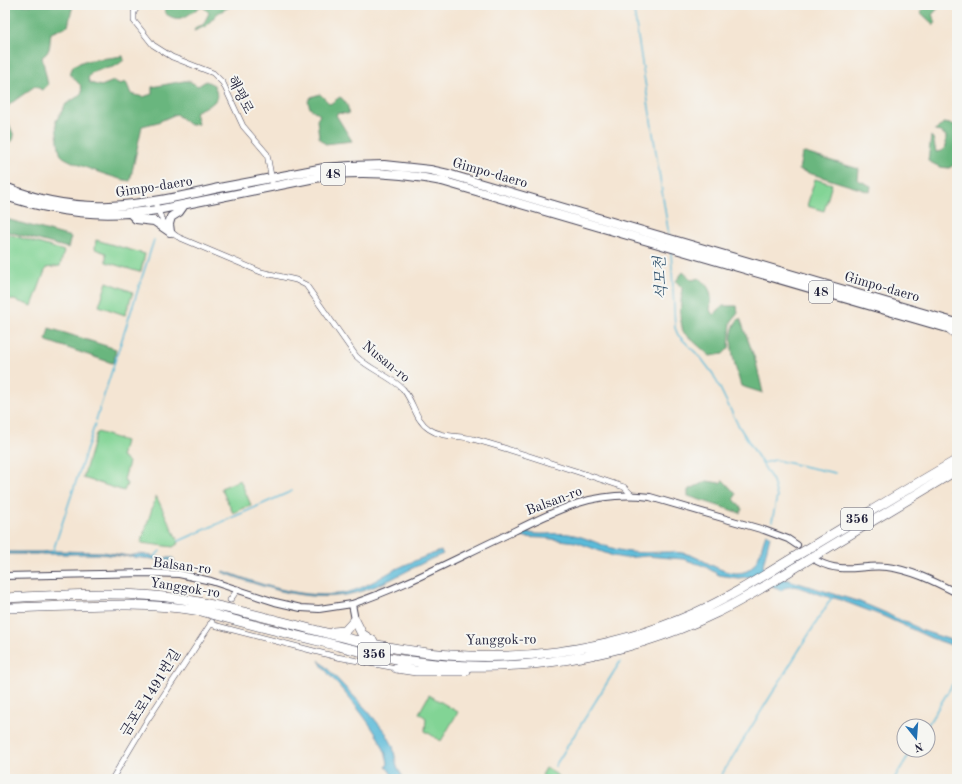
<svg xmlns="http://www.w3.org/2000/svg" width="962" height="784" font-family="'Old Standard TT','Noto Serif KR',serif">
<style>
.green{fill:#82d495;stroke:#527b68}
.forest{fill:#69b67e;stroke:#466c5c}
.water{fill:#5abad8;stroke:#3e6e8a}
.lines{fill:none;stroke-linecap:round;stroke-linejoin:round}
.stream{stroke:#5abad8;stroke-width:1.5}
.minor-casing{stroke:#423f52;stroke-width:6}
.tertiary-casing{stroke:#423f52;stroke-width:8}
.primary-casing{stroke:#423f52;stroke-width:10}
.trunk-casing{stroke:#423f52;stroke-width:10}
.minor{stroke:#fff;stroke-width:5}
.tertiary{stroke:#fff;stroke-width:6}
.primary{stroke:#fff;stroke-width:8}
.trunk{stroke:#fff;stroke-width:9}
.labels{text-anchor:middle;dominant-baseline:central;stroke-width:4;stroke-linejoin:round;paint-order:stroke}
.shield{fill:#f6f6f2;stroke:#626272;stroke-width:1}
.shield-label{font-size:13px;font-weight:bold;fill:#22223b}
.street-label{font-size:14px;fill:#22223b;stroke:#f6f6f2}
.water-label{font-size:15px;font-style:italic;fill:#365772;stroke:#f6f6f2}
</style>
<rect width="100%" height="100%" fill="#f6f6f2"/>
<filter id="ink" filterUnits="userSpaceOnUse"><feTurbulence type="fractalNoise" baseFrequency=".025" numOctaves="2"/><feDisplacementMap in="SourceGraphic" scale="8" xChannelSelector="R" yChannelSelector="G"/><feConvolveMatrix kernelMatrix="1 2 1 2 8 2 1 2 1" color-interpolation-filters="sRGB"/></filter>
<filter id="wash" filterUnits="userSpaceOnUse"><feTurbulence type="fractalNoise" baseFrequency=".012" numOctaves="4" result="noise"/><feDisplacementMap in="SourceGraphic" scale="16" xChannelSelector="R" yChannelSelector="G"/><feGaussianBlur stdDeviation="0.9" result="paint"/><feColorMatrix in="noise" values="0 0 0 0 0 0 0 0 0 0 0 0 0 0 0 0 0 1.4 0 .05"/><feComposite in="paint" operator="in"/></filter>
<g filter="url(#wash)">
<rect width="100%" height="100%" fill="#f4e5d3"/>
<path class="green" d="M 815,179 L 832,184 L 824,211 L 807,206 Z
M 5,233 L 64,251 L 60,266 L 46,268 L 32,306 L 5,297 Z
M 96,240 L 145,254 L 141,271 L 139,272 L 106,262 L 106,253 L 95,249 Z
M 107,282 L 133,292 L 125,315 L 99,306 Z
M 98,432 L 125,441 L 121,457 L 129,462 L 124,480 L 127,484 L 124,491 L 83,478 L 96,434 Z
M 240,480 L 251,505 L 233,513 L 221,488 Z
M 156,496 L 179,543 L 173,547 L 141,543 Z
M 429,695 L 458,712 L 441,741 L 425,731 L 426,718 L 419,713 Z
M 546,768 L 559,776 L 557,779 C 551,779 546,780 542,775 Z"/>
<path class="forest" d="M 5,5 L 73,5 L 68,26 L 51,33 C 49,43 52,51 42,57 L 48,85 L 42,90 L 35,86 L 10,104 L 5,111 Z
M 163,5 L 233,5 L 218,13 L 206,26 L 194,31 L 196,27 L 203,25 L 209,13 L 203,7 L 200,7 C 187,15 181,24 166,14 Z
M 926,5 L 941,5 L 932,15 L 936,22 L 934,25 L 920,12 Z
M 123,56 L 124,60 C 121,62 117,66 113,67 C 104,70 92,67 88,79 L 90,83 L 101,86 L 114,81 L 120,84 L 126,82 L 131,94 L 143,97 L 152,94 L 152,87 L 184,81 L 189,81 L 198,86 L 206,81 L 214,85 C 223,105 208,104 195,112 L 198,124 L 190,125 L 176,114 L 158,122 L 142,126 L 130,181 C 119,180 66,162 61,155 C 59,153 56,126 56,121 L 66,104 L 79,96 L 82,92 L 81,86 L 70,74 L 73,66 L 84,61 Z
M 320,94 L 330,104 L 340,97 C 345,100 350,108 348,114 L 338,113 L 336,115 L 352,141 L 325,144 L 319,137 L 317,120 L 320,115 L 310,108 L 308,101 L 311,97 Z
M 5,114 L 14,136 L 13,140 L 5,144 Z
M 943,123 L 957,125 L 957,163 L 949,168 L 940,167 L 928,161 L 931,136 L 933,138 L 936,152 L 942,151 L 946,146 L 946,136 L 941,132 L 935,131 Z
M 805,153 L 859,169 L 858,180 L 871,186 L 870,192 L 799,170 L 802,154 Z
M 6,219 L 71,237 L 68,248 L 5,231 Z
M 683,272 L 692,280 L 699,278 C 712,289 712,294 710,310 L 713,315 L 723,306 L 737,306 L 738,313 L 731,322 L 729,348 L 723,354 L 710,356 L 683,332 L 680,316 L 682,288 L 676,281 Z
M 740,318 L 756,362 L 763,393 L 741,386 C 736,369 723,331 740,318 Z
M 49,328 L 116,349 L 114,362 L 112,363 L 47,341 L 46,340 Z
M 723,480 L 736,494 L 734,499 L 742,509 L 740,513 L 688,496 L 688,490 L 707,481 L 720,483 Z"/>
<path class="water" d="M 524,531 C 537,537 555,532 569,534 C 588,537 605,548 624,551 C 643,555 663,550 682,553 C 703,556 723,578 744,572 C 759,568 761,546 766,534 L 770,536 L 763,565 L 764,569 L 785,579 L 860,602 L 886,613 L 899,620 L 908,622 L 920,630 L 957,642 L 957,647 L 931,638 L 883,616 L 835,598 L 831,598 L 795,586 L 784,588 L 781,591 L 757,576 L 738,578 L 719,575 L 704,566 L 683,559 L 647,556 L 624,558 L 613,556 L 576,542 L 543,538 L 519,537 Z
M 52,551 L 103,552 L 129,556 L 140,554 L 163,558 L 173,558 L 175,561 L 99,554 L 5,554 L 6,552 L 41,552 Z
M 441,551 L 443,554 C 417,564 394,580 368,589 C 320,607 267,589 222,572 L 224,571 C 260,585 317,604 355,590 C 370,585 382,576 396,569 C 411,562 426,556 441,551 Z
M 319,660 L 367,710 L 386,733 L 393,746 L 397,767 L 404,779 L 395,779 L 386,766 L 388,764 C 386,736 340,688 322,666 Z"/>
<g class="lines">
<path class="stream" d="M 633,5 L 669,236
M 671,250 L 675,328 L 678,335 L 701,358 L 713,374 L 737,423 L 773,481 L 777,497 L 772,521
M 96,420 L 154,240
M 763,463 L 775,460 L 835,473
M 949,490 L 957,492
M 179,541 L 292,491
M 53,551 L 95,424
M 154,557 L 160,551
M 927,726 L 957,677
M 555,766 L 620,662
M 719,779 L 832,597
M 894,779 L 912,750"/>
</g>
</g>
<g filter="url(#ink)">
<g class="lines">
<defs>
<path id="minor" d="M 139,5 L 134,12 L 134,21 L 153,45 L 172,57 L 213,73 L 223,83 L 243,126 L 267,154 L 272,181
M 155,202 C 159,215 166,230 178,237 L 261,272 L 296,280 L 306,285 L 356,356 C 370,370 389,375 403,389 C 414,402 415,420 429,429 C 442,438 459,435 473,439 C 524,453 574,471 624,487 L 632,495
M 230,600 L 238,589
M 210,624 L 337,657 L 396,668
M 112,779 L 148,719 L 212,622"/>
<path id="tertiary" d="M 817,561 C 843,575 862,564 887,567 C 912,570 935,582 957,593
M 5,576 L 148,573 L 179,574 L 211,581 L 275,602 L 301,608 L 319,609 L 352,604 L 355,620
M 352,604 C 403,587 451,561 500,538 C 551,513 591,489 650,497 L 764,530 L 788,539 L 797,545"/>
<path id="primary" d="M 5,187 C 83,219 141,205 219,188 C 254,181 289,175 324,168 L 350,166 L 384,165 L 430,170 L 448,174 L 957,323
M 5,196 C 58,213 102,218 157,210 L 335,174 C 371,171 406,174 442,181 L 954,330
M 130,213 L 136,219 L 154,221 L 170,232
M 170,232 L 169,224 L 171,217 L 179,212 L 184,205"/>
<path id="trunk" d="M 949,328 L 957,335
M 5,598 C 64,595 123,590 182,599 C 260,612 335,640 413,651 C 507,665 608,652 695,613 C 731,597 763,576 796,556 C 850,524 903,491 957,460
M 5,608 C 71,607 136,600 201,611 C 243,623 285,633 327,643 C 355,650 383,658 411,661 C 513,676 623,658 716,613 C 749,597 780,577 811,558 C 860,529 908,499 957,470
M 355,620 L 362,634 L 373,641
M 333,632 L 345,631 L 355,620
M 396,668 L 416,671 L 466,671"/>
</defs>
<use href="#minor" class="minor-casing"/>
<use href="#tertiary" class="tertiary-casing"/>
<use href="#primary" class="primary-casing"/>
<use href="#trunk" class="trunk-casing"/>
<use href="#minor" class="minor"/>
<use href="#tertiary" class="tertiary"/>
<use href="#primary" class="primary"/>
<use href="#trunk" class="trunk"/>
</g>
</g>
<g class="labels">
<g class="shield">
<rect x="321" y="163" width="24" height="22" rx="3"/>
<rect x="809" y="281" width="24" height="22" rx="3"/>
<rect x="841" y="508" width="32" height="22" rx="3"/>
<rect x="358" y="643" width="32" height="22" rx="3"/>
</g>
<g class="shield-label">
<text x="333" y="174">48</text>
<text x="821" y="292">48</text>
<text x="857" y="519">356</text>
<text x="374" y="654">356</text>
</g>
<g class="street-label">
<text transform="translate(240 95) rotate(63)">해평로</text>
<text transform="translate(490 173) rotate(16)">Gimpo-daero</text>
<text transform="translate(154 187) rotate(-9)">Gimpo-daero</text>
<text transform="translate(882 287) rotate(16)">Gimpo-daero</text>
<text transform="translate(386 362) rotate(39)">Nusan-ro</text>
<text transform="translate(554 501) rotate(-21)">Balsan-ro</text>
<text transform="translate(182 566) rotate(7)">Balsan-ro</text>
<text transform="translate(185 588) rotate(9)">Yanggok-ro</text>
<text transform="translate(501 640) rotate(-1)">Yanggok-ro</text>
<text transform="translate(151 693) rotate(-58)">금포로1491번길</text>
</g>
<g class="water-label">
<text transform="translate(662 278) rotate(-93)">석모천</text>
</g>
</g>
<rect width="962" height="784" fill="none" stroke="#f6f6f2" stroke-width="20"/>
<g transform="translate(916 738) rotate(163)"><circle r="19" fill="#f6f6f2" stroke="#a1a1a9"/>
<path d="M0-3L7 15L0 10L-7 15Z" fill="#1f6fb2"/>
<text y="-6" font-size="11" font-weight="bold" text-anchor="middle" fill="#22223b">N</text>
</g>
</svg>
